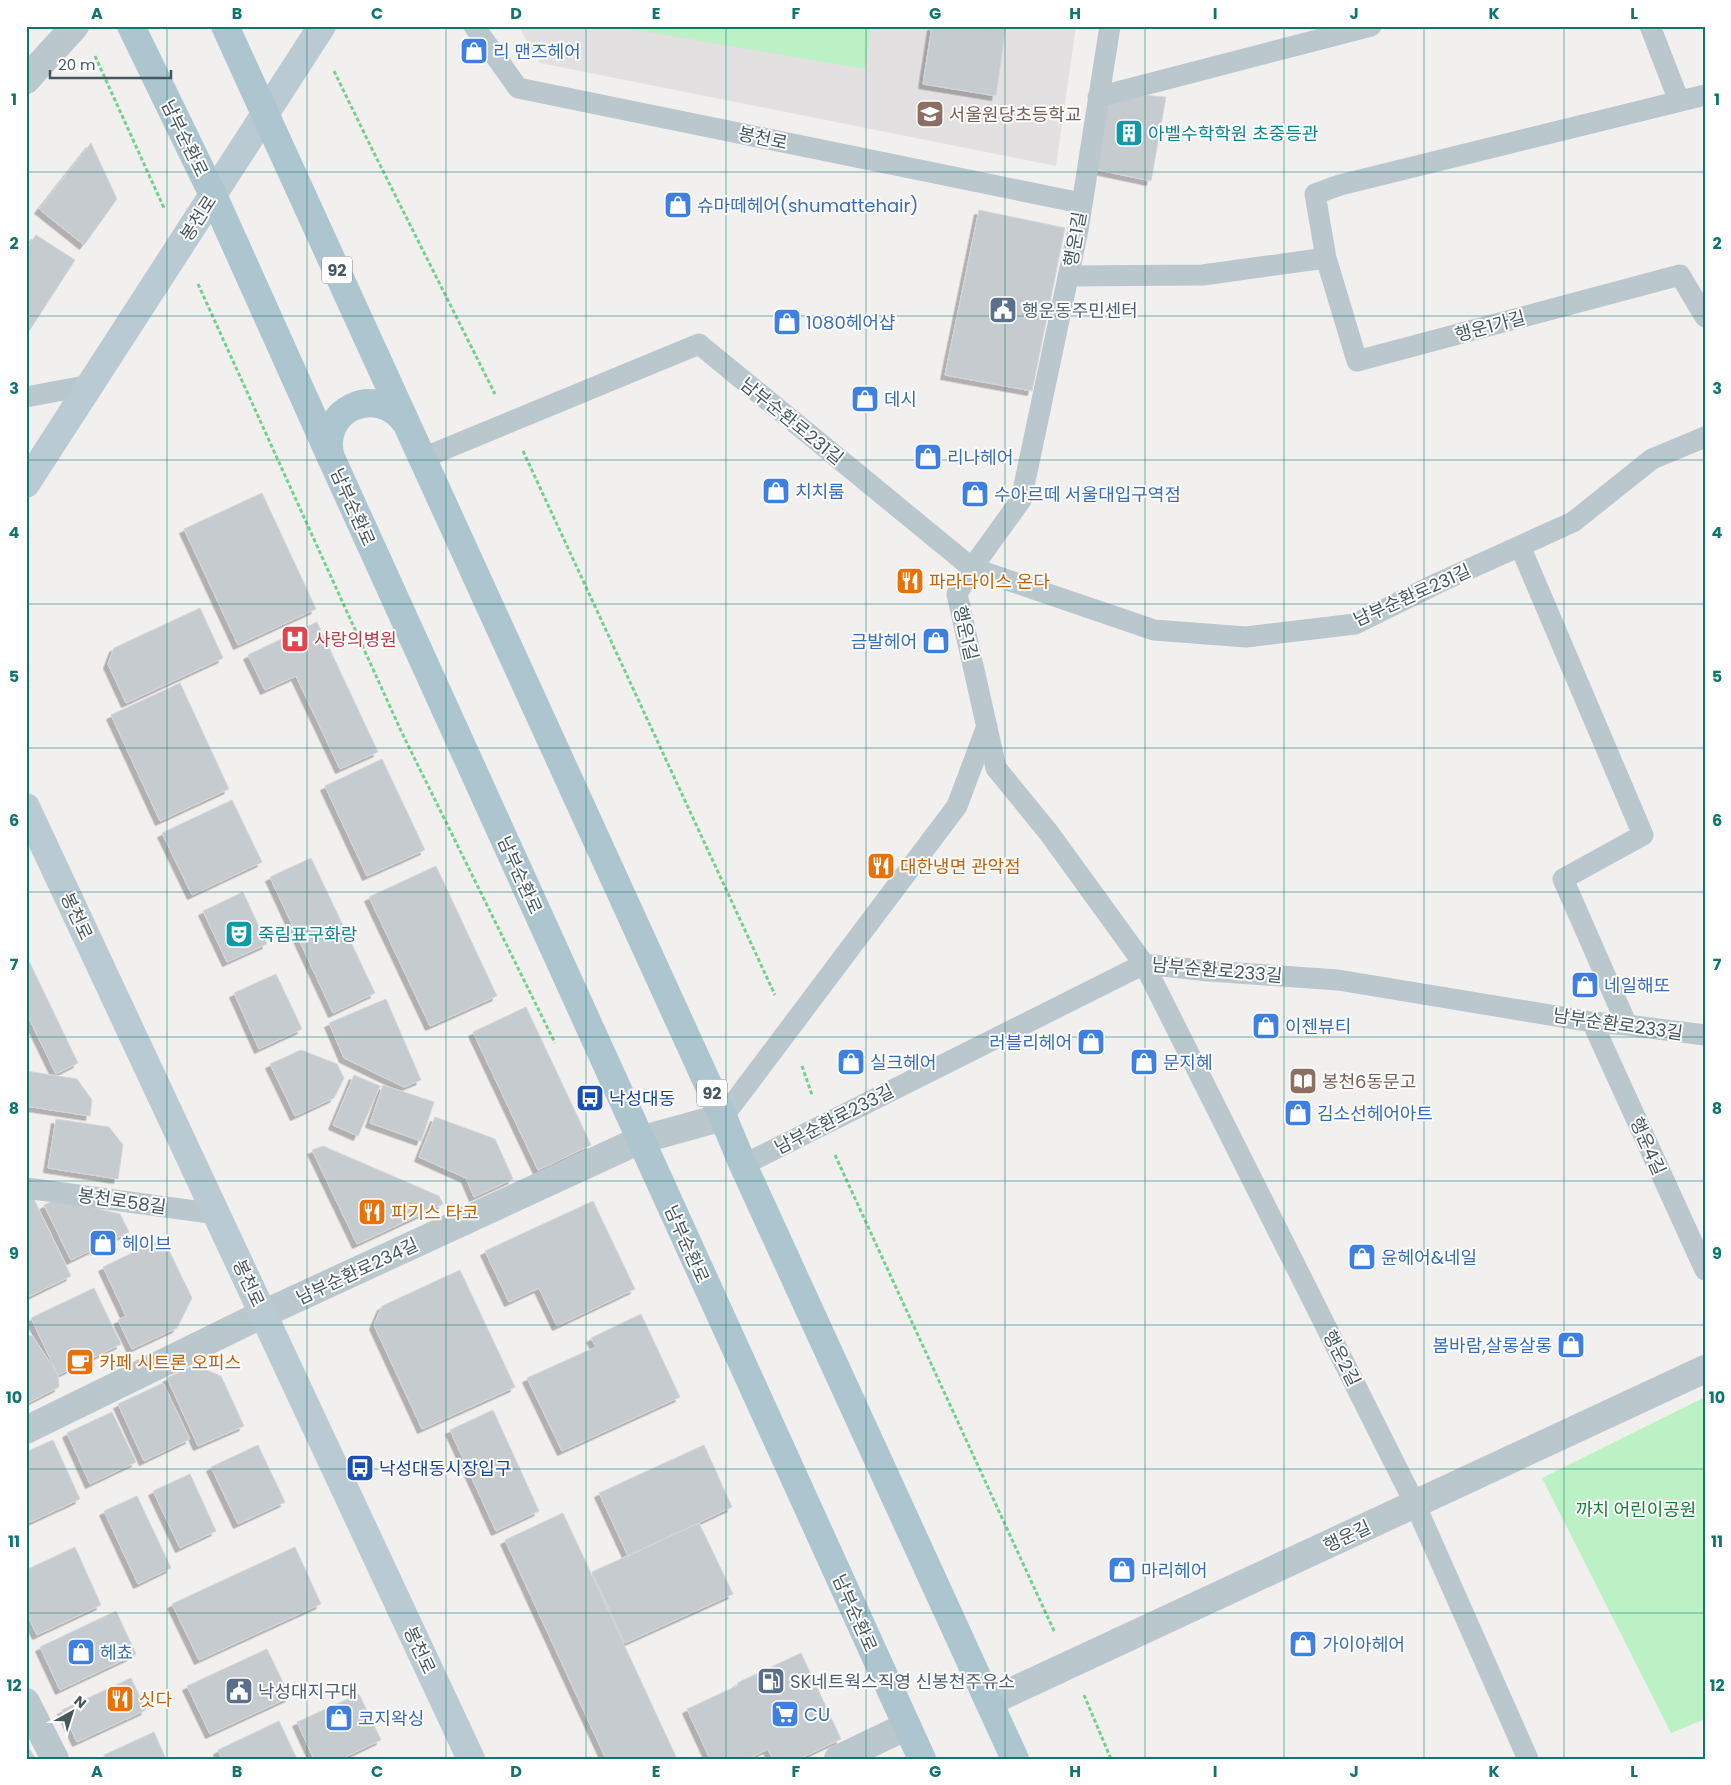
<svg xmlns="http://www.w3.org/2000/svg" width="1731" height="1785" font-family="Poppins,'Noto Sans KR',sans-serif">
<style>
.education{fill:#e3e0e2}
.green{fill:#bbf1c5}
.building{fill:#c6cbcf;stroke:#d3d7db;filter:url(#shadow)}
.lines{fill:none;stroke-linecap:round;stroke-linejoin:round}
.path{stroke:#72d18e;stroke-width:3;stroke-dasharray:4 2.5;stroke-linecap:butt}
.lane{stroke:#bac7cd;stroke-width:21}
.street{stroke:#bac7cd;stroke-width:28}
.secondary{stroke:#bacad2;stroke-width:28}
.primary{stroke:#adc5cf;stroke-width:28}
.grid{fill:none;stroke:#0f766e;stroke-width:1;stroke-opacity:0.55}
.labels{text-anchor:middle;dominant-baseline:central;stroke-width:4;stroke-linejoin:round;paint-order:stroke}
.shield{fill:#fff;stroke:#7e898e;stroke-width:1}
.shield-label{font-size:16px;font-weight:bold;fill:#46575d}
.shop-label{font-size:18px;fill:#366cbe;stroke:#fff;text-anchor:start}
.education-label{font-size:18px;fill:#785e54;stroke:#fff;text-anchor:start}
.culture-label{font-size:18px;fill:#0d838f;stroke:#fff;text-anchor:start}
.street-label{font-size:18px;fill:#46575d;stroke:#fff}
.service-label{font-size:18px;fill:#4e5e75;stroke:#fff;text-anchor:start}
.food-label{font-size:18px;fill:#c56008;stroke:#fff;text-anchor:start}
.health-label{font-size:18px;fill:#be3a42;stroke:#fff;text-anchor:start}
.transit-label{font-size:18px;fill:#164399;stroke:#fff;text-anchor:start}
.park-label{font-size:18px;fill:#138333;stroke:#fff}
.neatline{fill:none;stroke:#0f766e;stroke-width:2}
.grid-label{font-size:16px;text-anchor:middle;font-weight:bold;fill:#0f766e}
</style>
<defs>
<filter id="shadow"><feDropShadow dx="-4.5" dy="4.5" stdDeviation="0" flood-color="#0004"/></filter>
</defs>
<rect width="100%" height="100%" fill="#f2efef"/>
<path class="education" d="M 518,26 L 1076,26 L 1056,166 L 540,63 Z"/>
<path class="green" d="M 612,26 L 871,26 L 865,69 Z
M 1705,1397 L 1705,1719 L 1671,1733 L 1542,1478 Z"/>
<path class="building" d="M 932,26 L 1006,26 L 996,96 L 923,84 Z
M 1103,92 L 1166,97 L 1151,181 L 1094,169 Z
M 91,143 L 117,199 L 84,245 L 39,209 Z
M 979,210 L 1065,228 L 1032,391 L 945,375 Z
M 36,235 L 75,260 L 26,336 L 26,250 Z
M 262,493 L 316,609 L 238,645 L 184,529 Z
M 200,608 L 223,658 L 126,703 L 108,664 L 114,648 Z
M 317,622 L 378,752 L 340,769 L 296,676 L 265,690 L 248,655 Z
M 180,683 L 229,789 L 160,821 L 111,715 Z
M 382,759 L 425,850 L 367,876 L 325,786 Z
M 232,800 L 262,862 L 192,895 L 162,833 Z
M 311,858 L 375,993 L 333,1013 L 270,877 Z
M 436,866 L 497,996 L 430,1026 L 369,897 Z
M 243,892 L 267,944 L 227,962 L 203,911 Z
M 26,955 L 78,1063 L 56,1074 L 26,1012 Z
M 276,974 L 302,1029 L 259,1049 L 234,993 Z
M 386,999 L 421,1080 L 404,1087 L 344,1058 L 329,1023 Z
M 526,1007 L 591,1145 L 538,1170 L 473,1032 Z
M 301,1050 L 337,1064 L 344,1078 L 334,1098 L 295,1116 L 270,1064 Z
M 26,1071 L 77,1079 L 92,1100 L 90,1116 L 26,1106 Z
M 354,1075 L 380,1086 L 358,1136 L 333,1125 Z
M 383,1085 L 434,1102 L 421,1141 L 370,1123 Z
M 435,1117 L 495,1139 L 513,1179 L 474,1197 L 466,1178 L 419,1157 Z
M 56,1119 L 109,1127 L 123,1145 L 118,1179 L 48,1168 Z
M 323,1146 L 439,1196 L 443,1204 L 357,1244 L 312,1150 Z
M 32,1195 L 71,1276 L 26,1298 L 26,1198 Z
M 57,1199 L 120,1214 L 129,1232 L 71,1260 L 44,1205 Z
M 593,1201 L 635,1289 L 557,1326 L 539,1288 L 509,1302 L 485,1251 Z
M 163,1238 L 192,1298 L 177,1328 L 132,1349 L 118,1320 L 126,1316 L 103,1267 Z
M 460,1270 L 515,1387 L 422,1429 L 374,1325 L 382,1306 Z
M 94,1288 L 121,1344 L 58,1375 L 31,1318 Z
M 641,1314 L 680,1397 L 562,1451 L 527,1378 L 596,1347 L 591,1338 Z
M 32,1335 L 58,1375 L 59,1387 L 26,1404 L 26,1338 Z
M 194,1365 L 221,1376 L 244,1426 L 198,1446 L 167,1378 Z
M 163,1383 L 190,1439 L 144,1461 L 118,1404 Z
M 493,1410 L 539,1511 L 496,1531 L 450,1430 Z
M 112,1412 L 136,1462 L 90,1484 L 67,1433 Z
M 53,1440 L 80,1499 L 26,1524 L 26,1452 Z
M 258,1445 L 285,1502 L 238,1524 L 211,1467 Z
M 704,1445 L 732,1507 L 628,1556 L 599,1493 Z
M 190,1474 L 216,1531 L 180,1548 L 153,1491 Z
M 137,1496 L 171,1568 L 138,1584 L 104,1511 Z
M 563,1513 L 677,1759 L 606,1759 L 505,1540 Z
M 699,1523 L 733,1594 L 625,1643 L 592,1572 Z
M 75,1547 L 101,1605 L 37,1635 L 26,1612 L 26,1570 Z
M 295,1547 L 321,1604 L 199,1660 L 172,1604 Z
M 116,1611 L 136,1654 L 60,1690 L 40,1647 Z
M 267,1649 L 290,1697 L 210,1734 L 187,1686 Z
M 801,1653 L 841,1739 L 799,1759 L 773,1759 L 768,1749 L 748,1759 L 710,1759 L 687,1709 L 739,1685 L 737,1683 Z
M 131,1678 L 146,1710 L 77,1742 L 62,1710 Z
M 359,1694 L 381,1740 L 341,1759 L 314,1759 L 297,1722 Z
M 279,1721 L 297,1759 L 222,1759 L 218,1750 Z
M 154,1732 L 166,1759 L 106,1759 L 104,1755 Z
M 26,1744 L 36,1759 L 26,1759 Z"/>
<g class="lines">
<path class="path" d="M 95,56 L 164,208
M 334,71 L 371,147 L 495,394
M 198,284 L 402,733 L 555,1043
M 523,451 L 775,995
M 802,1066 L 812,1095
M 835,1155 L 1055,1633
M 1084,1695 L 1111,1759"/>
<path class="lane" d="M 474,26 L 518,88 L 1081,203
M 1110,26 L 1078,230 L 1021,500 L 972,568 L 957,594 L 996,768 L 1049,833 L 1144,964 L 1415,1504 L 1528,1759
M 1650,26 L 1679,101
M 1098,97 L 1371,26
M 1326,258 L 1315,194 L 1340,185 L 1705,95
M 1068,276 L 1203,275 L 1326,258 L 1357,361 L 1680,275 L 1705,317
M 26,397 L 90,385
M 423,458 L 699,344 L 972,568 L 1154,630 L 1246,637 L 1355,624 L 1438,583 L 1573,522 L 1652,459 L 1705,437
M 1520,546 L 1643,835 L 1563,879 L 1627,1025
M 1592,1022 L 1705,1270
M 723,1117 L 957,806 L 987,726
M 743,1165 L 1144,964 L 1209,971 L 1338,980 L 1592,1022 L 1627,1025 L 1705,1035
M 26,1188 L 217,1214"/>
<path class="street" d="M 26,80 L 75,26
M 26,1430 L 263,1314 L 640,1140 L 723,1117
M 26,1702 L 55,1759
M 989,1702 L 1705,1369
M 838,1759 L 907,1726"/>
<path class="secondary" d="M 26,484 L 322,26
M 26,807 L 471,1759"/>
<path class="primary" d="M 131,26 L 213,195 L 333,462 L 922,1759
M 225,26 L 723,1117 L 743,1165 L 1015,1759
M 331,458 C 317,410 377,382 406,423"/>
</g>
<path class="grid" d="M 167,26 L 167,1759M 307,26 L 307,1759M 446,26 L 446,1759M 586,26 L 586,1759M 726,26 L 726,1759M 866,26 L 866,1759M 1005,26 L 1005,1759M 1145,26 L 1145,1759M 1284,26 L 1284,1759M 1424,26 L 1424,1759M 1564,26 L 1564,1759M 26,172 L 1705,172M 26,316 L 1705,316M 26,460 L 1705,460M 26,604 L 1705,604M 26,748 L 1705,748M 26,892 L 1705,892M 26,1037 L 1705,1037M 26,1181 L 1705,1181M 26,1325 L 1705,1325M 26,1469 L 1705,1469M 26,1613 L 1705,1613"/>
<defs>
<symbol id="shop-square" viewBox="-11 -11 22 22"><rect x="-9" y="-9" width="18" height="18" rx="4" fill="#3f7fe0" stroke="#fff"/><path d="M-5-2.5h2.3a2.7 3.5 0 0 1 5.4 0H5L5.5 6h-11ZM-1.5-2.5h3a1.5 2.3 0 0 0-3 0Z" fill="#fff"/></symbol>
<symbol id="school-square" viewBox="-11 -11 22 22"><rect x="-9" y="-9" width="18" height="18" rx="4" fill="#8d6e63" stroke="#fff"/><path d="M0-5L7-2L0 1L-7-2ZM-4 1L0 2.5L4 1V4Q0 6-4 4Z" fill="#fff"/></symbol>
<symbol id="building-square" viewBox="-11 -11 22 22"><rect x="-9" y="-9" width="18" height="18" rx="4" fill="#0f9aa8" stroke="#fff"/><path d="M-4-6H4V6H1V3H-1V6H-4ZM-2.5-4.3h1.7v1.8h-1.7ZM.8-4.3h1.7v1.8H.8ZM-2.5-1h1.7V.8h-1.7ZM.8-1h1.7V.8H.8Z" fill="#fff"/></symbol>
<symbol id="civic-square" viewBox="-11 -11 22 22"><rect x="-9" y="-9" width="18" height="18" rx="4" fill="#5c6f8a" stroke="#fff"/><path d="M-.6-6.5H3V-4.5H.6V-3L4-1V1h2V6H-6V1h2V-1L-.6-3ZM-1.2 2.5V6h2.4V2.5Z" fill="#fff"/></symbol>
<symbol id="restaurant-square" viewBox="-11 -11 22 22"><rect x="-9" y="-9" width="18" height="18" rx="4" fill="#e8710a" stroke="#fff"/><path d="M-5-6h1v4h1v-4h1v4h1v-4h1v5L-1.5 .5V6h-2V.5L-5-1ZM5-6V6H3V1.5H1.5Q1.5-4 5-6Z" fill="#fff"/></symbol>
<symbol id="hospital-square" viewBox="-11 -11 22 22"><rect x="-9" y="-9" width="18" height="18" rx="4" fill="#e0444e" stroke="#fff"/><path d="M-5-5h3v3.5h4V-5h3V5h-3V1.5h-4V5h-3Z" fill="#fff"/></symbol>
<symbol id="theatre-square" viewBox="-11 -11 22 22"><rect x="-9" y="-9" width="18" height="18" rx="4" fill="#0f9aa8" stroke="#fff"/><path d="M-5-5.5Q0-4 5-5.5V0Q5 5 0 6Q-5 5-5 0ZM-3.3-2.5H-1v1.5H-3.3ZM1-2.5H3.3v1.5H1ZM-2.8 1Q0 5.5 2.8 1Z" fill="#fff"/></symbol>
<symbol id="library-square" viewBox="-11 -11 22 22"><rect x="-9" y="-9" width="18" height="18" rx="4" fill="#8d6e63" stroke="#fff"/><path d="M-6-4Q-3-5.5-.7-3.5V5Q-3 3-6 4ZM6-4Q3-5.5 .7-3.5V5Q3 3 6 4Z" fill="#fff"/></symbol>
<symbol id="bus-square" viewBox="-11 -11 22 22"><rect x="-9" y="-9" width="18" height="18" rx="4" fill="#1a4fb4" stroke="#fff"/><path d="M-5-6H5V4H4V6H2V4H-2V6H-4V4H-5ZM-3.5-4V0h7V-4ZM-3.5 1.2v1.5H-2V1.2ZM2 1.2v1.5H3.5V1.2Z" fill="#fff"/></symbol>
<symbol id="cafe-square" viewBox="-11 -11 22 22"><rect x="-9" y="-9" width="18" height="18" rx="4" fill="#e8710a" stroke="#fff"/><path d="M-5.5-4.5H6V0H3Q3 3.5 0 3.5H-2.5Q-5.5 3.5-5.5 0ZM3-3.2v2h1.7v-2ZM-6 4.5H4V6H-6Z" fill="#fff"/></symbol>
<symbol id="fuel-square" viewBox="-11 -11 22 22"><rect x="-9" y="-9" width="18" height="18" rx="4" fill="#5c6f8a" stroke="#fff"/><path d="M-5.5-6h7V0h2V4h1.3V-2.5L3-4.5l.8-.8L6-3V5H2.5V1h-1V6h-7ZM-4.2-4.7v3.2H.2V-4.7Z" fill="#fff"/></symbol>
<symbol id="supermarket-square" viewBox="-11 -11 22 22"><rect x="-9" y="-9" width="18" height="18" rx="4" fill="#3f7fe0" stroke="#fff"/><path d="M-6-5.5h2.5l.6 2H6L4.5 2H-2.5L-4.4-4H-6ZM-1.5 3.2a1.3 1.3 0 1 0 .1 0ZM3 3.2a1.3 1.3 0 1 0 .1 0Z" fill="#fff"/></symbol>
</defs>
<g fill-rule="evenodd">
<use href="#shop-square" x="458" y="35" width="32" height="32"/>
<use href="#school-square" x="914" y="98" width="32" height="32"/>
<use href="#building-square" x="1113" y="117" width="32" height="32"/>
<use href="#shop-square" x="662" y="189" width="32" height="32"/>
<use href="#civic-square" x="987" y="294" width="32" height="32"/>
<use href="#shop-square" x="771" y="306" width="32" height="32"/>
<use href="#shop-square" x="849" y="383" width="32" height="32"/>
<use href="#shop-square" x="912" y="441" width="32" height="32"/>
<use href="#shop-square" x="760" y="475" width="32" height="32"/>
<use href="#shop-square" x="959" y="478" width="32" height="32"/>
<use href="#restaurant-square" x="894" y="565" width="32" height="32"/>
<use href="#hospital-square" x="279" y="623" width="32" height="32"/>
<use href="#shop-square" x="920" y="625" width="32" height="32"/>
<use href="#restaurant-square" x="865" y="850" width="32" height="32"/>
<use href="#theatre-square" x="223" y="918" width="32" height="32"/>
<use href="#shop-square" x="1569" y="969" width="32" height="32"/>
<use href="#shop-square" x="1250" y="1010" width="32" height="32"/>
<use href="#shop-square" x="1075" y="1026" width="32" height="32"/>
<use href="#shop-square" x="835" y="1046" width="32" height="32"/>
<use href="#shop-square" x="1128" y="1046" width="32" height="32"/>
<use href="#library-square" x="1287" y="1065" width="32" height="32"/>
<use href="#bus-square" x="574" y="1082" width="32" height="32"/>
<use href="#shop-square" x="1282" y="1097" width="32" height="32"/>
<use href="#restaurant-square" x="356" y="1196" width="32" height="32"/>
<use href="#shop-square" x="87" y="1227" width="32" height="32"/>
<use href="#shop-square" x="1346" y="1241" width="32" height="32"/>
<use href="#shop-square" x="1555" y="1329" width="32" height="32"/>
<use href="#cafe-square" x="64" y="1346" width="32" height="32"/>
<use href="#bus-square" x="344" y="1452" width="32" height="32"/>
<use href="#shop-square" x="1106" y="1554" width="32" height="32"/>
<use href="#shop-square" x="1287" y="1628" width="32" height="32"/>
<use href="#shop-square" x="65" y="1636" width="32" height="32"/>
<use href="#fuel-square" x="755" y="1665" width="32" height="32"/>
<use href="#civic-square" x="223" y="1675" width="32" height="32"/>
<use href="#restaurant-square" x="104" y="1683" width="32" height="32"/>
<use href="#supermarket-square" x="769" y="1698" width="32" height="32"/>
<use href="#shop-square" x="323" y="1702" width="32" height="32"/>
</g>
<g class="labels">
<g class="shield">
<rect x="322" y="256.5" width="30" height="27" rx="4"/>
<rect x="697" y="1079.5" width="30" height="27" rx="4"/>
</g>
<g class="shield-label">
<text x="337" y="270">92</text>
<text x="712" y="1093">92</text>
</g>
<g class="shop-label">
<text x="493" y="51">리 맨즈헤어</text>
<text x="697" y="205">슈마떼헤어(shumattehair)</text>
<text x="806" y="322">1080헤어샵</text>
<text x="884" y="399">데시</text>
<text x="947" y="457">리나헤어</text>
<text x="795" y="491">치치룸</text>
<text x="994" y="494">수아르떼 서울대입구역점</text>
<text x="917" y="641" text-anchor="end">금발헤어</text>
<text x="1604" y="985">네일해또</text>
<text x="1285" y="1026">이젠뷰티</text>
<text x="1072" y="1042" text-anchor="end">러블리헤어</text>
<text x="870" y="1062">실크헤어</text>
<text x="1163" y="1062">문지혜</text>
<text x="1317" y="1113">김소선헤어아트</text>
<text x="122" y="1243">헤이브</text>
<text x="1381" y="1257">윤헤어&amp;네일</text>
<text x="1552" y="1345" text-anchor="end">봄바람,살롱살롱</text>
<text x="1141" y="1570">마리헤어</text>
<text x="1322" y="1644">가이아헤어</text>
<text x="100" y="1652">헤쵸</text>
<text x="804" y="1714">CU</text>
<text x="358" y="1718">코지왁싱</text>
</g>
<g class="education-label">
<text x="949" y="114">서울원당초등학교</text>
<text x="1322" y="1081">봉천6동문고</text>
</g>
<g class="culture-label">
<text x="1148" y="133">아벨수학학원 초중등관</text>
<text x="258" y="934">죽림표구화랑</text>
</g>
<g class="street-label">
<text transform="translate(185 138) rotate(64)">남부순환로</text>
<text transform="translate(763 138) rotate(12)">봉천로</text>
<text transform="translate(198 218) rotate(-57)">봉천로</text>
<text transform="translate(1075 239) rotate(-80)">행운1길</text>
<text transform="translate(1490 326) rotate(-15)">행운1가길</text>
<text transform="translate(792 421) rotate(39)">남부순환로231길</text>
<text transform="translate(353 507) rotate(66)">남부순환로</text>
<text transform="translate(1412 595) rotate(-24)">남부순환로231길</text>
<text transform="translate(966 633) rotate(77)">행운1길</text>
<text transform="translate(520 875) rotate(66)">남부순환로</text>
<text transform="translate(77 916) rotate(65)">봉천로</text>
<text transform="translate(1217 970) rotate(5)">남부순환로233길</text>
<text transform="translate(1618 1024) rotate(8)">남부순환로233길</text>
<text transform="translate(834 1119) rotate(-27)">남부순환로233길</text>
<text transform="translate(1648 1146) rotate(66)">행운4길</text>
<text transform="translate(122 1201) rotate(8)">봉천로58길</text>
<text transform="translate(687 1244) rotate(66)">남부순환로</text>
<text transform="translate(357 1271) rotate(-25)">남부순환로234길</text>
<text transform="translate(249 1283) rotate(65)">봉천로</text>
<text transform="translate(1342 1358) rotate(63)">행운2길</text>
<text transform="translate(1347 1536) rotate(-25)">행운길</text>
<text transform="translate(855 1613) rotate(66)">남부순환로</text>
<text transform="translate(420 1650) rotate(65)">봉천로</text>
</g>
<g class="service-label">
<text x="1022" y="310">행운동주민센터</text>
<text x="790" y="1681">SK네트웍스직영 신봉천주유소</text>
<text x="258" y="1691">낙성대지구대</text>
</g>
<g class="food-label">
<text x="929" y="581">파라다이스 온다</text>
<text x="900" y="866">대한냉면 관악점</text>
<text x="391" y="1212">피기스 타코</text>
<text x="99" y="1362">카페 시트론 오피스</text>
<text x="139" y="1699">싯다</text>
</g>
<g class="health-label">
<text x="314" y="639">사랑의병원</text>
</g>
<g class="transit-label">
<text x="609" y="1098">낙성대동</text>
<text x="379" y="1468">낙성대동시장입구</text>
</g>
<g class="park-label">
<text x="1636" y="1509">까치 어린이공원</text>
</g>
</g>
<rect width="1731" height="1785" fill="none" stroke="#ffffff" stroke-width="55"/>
<g transform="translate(72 1712) rotate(39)" stroke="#ffffff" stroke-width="4" paint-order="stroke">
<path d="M0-4L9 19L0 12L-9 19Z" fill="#46575d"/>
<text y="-8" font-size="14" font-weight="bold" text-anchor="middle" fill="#46575d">N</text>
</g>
<path d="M50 70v8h121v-8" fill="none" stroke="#46575d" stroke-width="2.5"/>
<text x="58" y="70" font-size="15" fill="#46575d" stroke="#ffffff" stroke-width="4" paint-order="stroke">20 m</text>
<rect x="28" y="28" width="1676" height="1730" class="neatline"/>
<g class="grid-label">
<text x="97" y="19">A</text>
<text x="237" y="19">B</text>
<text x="377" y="19">C</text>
<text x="516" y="19">D</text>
<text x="656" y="19">E</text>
<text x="796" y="19">F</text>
<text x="935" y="19">G</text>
<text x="1075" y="19">H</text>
<text x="1215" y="19">I</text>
<text x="1354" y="19">J</text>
<text x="1494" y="19">K</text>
<text x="1634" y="19">L</text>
<text x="14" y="105">1</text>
<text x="1717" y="105">1</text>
<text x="14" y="249">2</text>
<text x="1717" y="249">2</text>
<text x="14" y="394">3</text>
<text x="1717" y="394">3</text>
<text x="14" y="538">4</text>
<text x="1717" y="538">4</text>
<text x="14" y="682">5</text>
<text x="1717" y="682">5</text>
<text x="14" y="826">6</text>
<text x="1717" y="826">6</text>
<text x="14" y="970">7</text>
<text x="1717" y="970">7</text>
<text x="14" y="1114">8</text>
<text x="1717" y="1114">8</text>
<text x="14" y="1259">9</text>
<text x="1717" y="1259">9</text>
<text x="14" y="1403">10</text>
<text x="1717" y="1403">10</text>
<text x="14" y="1547">11</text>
<text x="1717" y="1547">11</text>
<text x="14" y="1691">12</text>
<text x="1717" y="1691">12</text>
<text x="97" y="1777">A</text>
<text x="237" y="1777">B</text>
<text x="377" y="1777">C</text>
<text x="516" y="1777">D</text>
<text x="656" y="1777">E</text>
<text x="796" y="1777">F</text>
<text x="935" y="1777">G</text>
<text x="1075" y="1777">H</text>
<text x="1215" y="1777">I</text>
<text x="1354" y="1777">J</text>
<text x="1494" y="1777">K</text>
<text x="1634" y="1777">L</text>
</g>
</svg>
